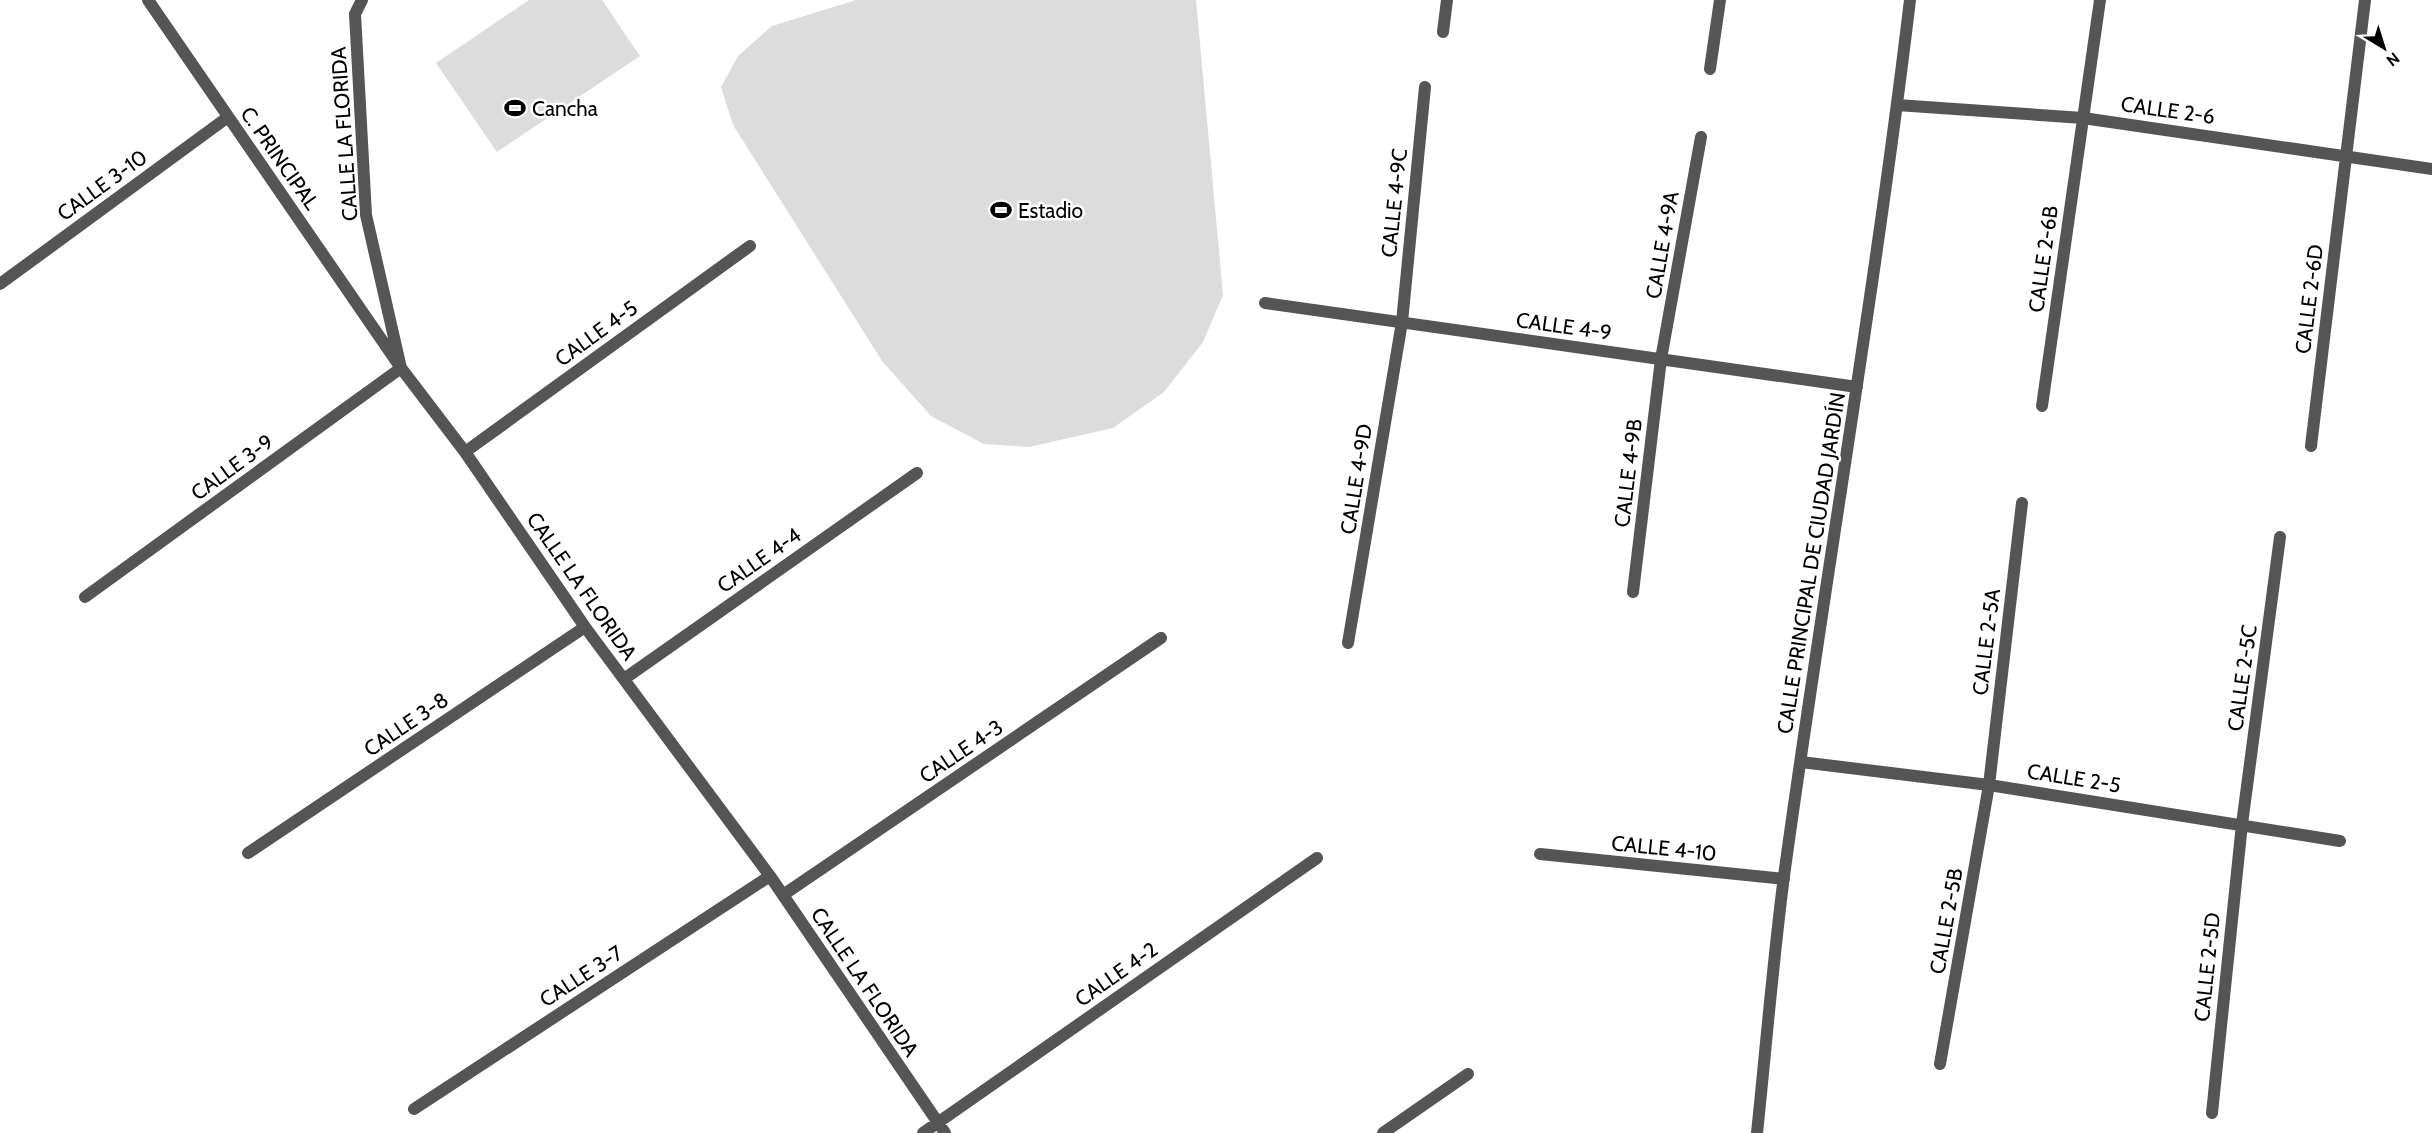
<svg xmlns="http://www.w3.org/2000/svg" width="2432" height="1133" font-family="Cabin,sans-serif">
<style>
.green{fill:#dcdcdc}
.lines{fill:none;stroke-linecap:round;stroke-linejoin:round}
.street{stroke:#555;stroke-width:12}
.labels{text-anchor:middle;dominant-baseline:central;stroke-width:5;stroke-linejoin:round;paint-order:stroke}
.poi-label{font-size:21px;fill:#000;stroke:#fff;text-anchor:start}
.street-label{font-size:21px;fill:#000;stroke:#fff}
</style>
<rect width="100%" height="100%" fill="#fff"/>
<path class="green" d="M 529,0 L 602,0 L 640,56 L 497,152 L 436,63 Z
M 856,0 L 1196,0 L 1223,295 L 1203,342 L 1164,392 L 1113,428 L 1029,447 L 984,444 L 931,416 L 882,361 L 733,125 L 721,87 L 738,56 L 772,26 Z"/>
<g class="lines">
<path class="street" d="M 362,0 L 355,14 L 366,215 L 401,368 L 465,452 L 585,627 L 770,876 L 945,1133
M 1443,32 L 1447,0
M 1710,69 L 1720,0
M 1897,105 L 2083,118 L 2432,169
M 0,284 L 228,117
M 1265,303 L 1857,387
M 2042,406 L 2100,0
M 2311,446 L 2365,0
M 465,452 L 750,246
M 1633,592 L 1661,359 L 1701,137
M 85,597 L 401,368 L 148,0
M 1348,643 L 1402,322 L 1425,87
M 624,679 L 917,473
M 1801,762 L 1989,785 L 2340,841
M 248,853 L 585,627
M 1540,854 L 1784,879
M 783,895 L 1161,638
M 1940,1064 L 1989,785 L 2022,503
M 414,1109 L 770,876
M 2212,1113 L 2242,824 L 2280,537
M 923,1133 L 1317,858
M 1383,1133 L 1468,1074
M 1757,1133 C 1766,1047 1773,961 1784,876 C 1824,584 1875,293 1910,0"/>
</g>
<defs>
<symbol id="stadium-bare" viewBox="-9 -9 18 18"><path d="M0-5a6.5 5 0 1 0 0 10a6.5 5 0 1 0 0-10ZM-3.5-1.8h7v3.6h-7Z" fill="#000" stroke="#fff" stroke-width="2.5" paint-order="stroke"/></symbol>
</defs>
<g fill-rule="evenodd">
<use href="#stadium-bare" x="500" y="93" width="30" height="30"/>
<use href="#stadium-bare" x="986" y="195" width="30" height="30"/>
</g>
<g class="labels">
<g class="poi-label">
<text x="532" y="108">Cancha</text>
<text x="1018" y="210">Estadio</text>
</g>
<g class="street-label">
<text transform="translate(2168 110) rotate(8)">CALLE 2-6</text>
<text transform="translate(344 134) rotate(-94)">CALLE LA FLORIDA</text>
<text transform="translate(280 158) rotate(55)">C. PRINCIPAL</text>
<text transform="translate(102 185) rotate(-36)">CALLE 3-10</text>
<text transform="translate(1394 203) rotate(-84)">CALLE 4-9C</text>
<text transform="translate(1662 245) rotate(-80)">CALLE 4-9A</text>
<text transform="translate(2043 259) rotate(-82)">CALLE 2-6B</text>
<text transform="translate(2309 299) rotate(-83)">CALLE 2-6D</text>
<text transform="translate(1564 326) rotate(8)">CALLE 4-9</text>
<text transform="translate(596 333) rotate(-36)">CALLE 4-5</text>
<text transform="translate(232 467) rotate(-36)">CALLE 3-9</text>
<text transform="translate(1628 473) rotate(-83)">CALLE 4-9B</text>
<text transform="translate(1356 479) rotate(-81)">CALLE 4-9D</text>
<text transform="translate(759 560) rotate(-35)">CALLE 4-4</text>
<text transform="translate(1811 563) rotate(-81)">CALLE PRINCIPAL DE CIUDAD JARDÍN</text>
<text transform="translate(582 586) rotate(55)">CALLE LA FLORIDA</text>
<text transform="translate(1986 642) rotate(-83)">CALLE 2-5A</text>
<text transform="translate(2242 678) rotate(-82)">CALLE 2-5C</text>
<text transform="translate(406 724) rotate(-34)">CALLE 3-8</text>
<text transform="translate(961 751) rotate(-34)">CALLE 4-3</text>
<text transform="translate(2074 778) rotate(9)">CALLE 2-5</text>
<text transform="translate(1664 848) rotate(6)">CALLE 4-10</text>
<text transform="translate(1946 921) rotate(-80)">CALLE 2-5B</text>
<text transform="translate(2207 967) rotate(-84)">CALLE 2-5D</text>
<text transform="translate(1116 974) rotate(-35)">CALLE 4-2</text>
<text transform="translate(581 976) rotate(-33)">CALLE 3-7</text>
<text transform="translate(865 982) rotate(56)">CALLE LA FLORIDA</text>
</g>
</g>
<g transform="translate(2384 48) rotate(142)" stroke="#ffffff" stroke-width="4.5" paint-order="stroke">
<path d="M0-4.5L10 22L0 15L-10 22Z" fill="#000000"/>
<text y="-9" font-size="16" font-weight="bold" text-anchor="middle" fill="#000000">N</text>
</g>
</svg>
